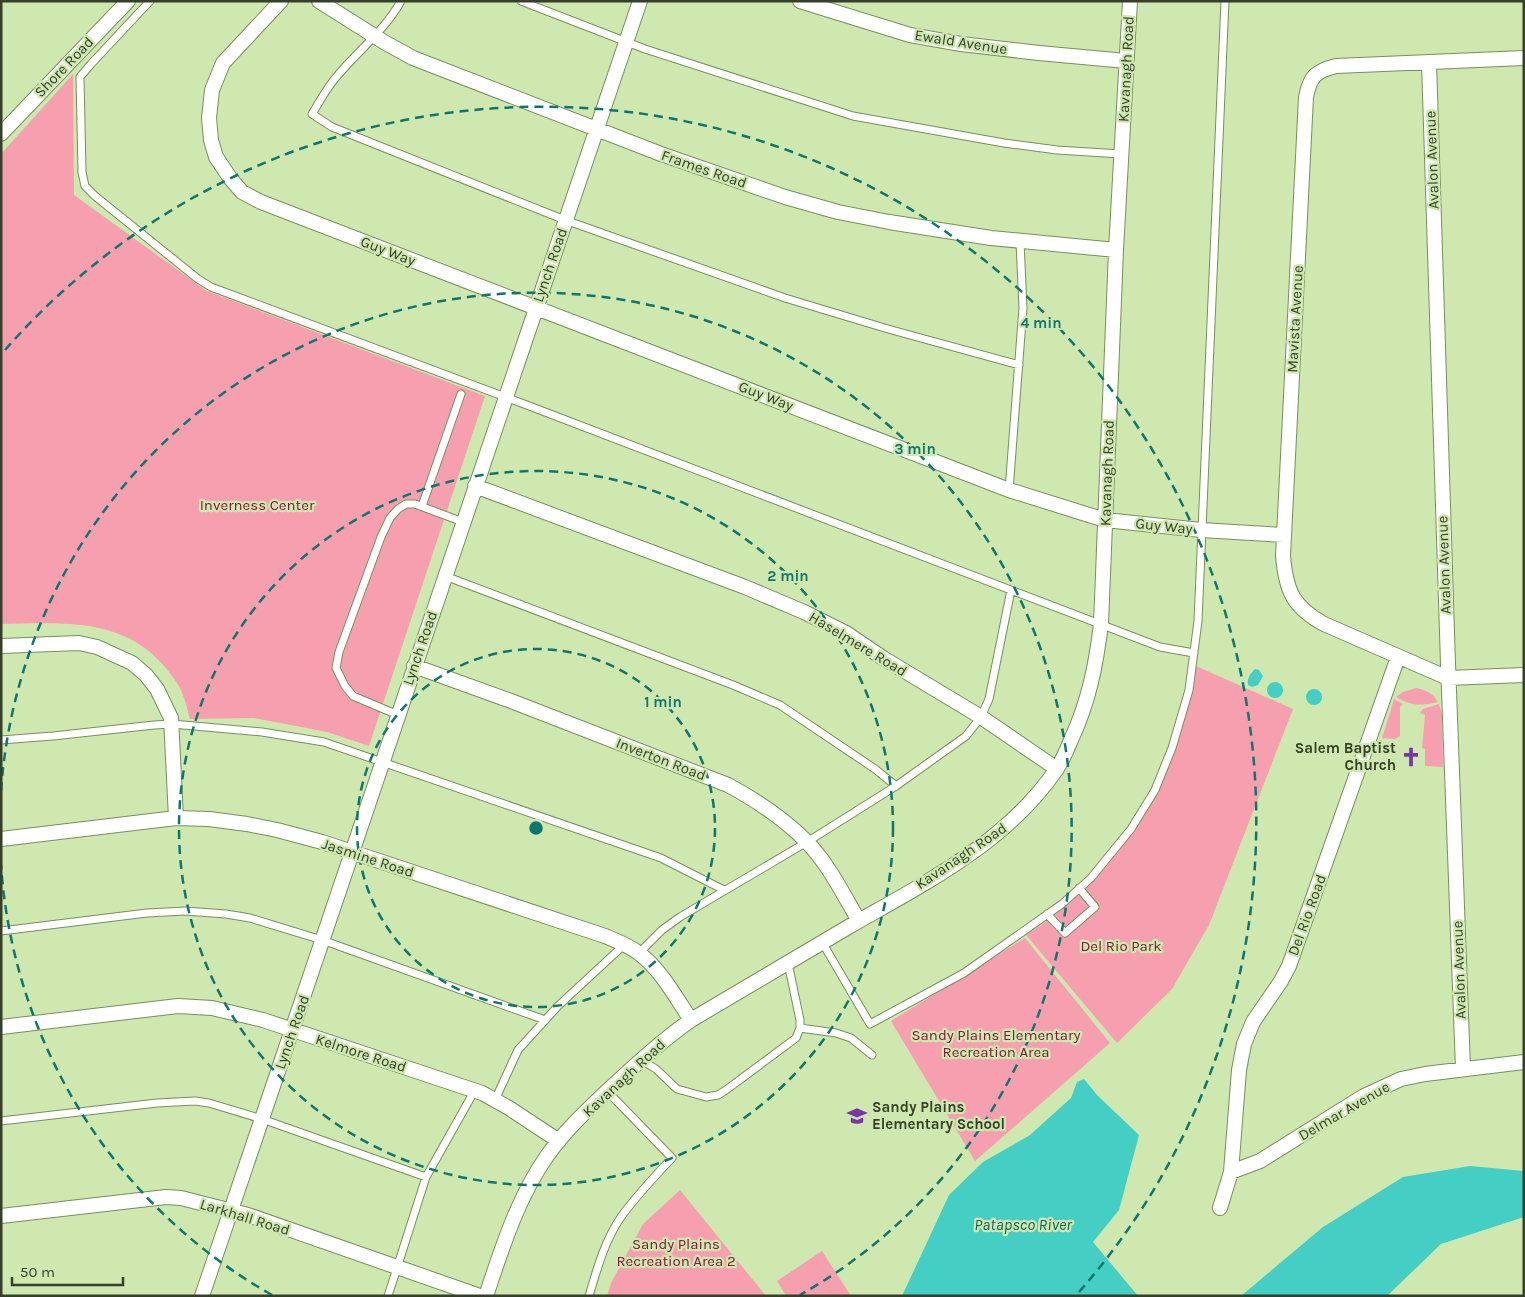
<svg xmlns="http://www.w3.org/2000/svg" width="1525" height="1297" font-family="Karla,sans-serif">
<style>
.green{fill:#f6a0af}
.water{fill:#44cec4}
.lines{fill:none;stroke-linecap:round;stroke-linejoin:round}
.service-casing{stroke:#788f5c;stroke-width:9}
.minor-casing{stroke:#788f5c;stroke-width:16}
.service{stroke:#fff;stroke-width:7}
.minor{stroke:#fff;stroke-width:14}
.ring{fill:none;stroke:#0f766e;stroke-width:2.5;stroke-dasharray:9 6}
.labels{text-anchor:middle;dominant-baseline:central;stroke-width:4.5;stroke-linejoin:round;paint-order:stroke}
.street-label{font-size:15px;fill:#353f29;stroke:#cee8b0}
.park-label{font-size:15px;fill:#83183a;stroke:#cee8b0}
.poi-label{font-size:15px;font-weight:bold;fill:#353f29;stroke:#cee8b0;text-anchor:end}
.water-label{font-size:16px;font-style:italic;fill:#15615c;stroke:#cee8b0}
.centre{fill:#0f766e;stroke:#cee8b0;stroke-width:2.5}
.ring-label{font-size:15px;text-anchor:middle;font-weight:bold;fill:#0f766e;stroke:#cee8b0;stroke-width:4.5;stroke-linejoin:round;paint-order:stroke}
</style>
<rect width="100%" height="100%" fill="#cee8b0"/>
<path class="green" d="M 73,74 L 74,195 L 207,291 L 485,396 L 369,746 L 327,732 L 254,718 L 190,719 C 187,708 184,695 179,686 C 135,616 73,623 1,624 L 1,154 Z
M 1196,666 L 1293,709 L 1209,925 L 1172,989 L 1117,1043 L 1026,935 C 1087,898 1132,843 1162,779 C 1167,769 1173,759 1176,748 C 1185,722 1189,693 1196,666 Z
M 1416,688 C 1426,690 1433,693 1438,702 C 1422,706 1411,706 1396,697 L 1403,692 Z
M 1394,699 L 1403,704 L 1400,707 L 1400,736 L 1395,739 L 1382,738 Z
M 1439,704 L 1442,714 L 1443,767 L 1425,766 L 1425,749 L 1422,748 L 1425,715 L 1420,713 L 1423,709 Z
M 1025,938 L 1110,1043 L 975,1161 L 891,1021 Z
M 680,1190 L 766,1296 L 607,1296 L 611,1283 L 643,1224 Z
M 822,1251 L 851,1296 L 786,1296 L 777,1281 Z"/>
<path class="water" d="M 1255,669 L 1259,670 L 1263,676 L 1258,685 L 1252,687 L 1248,685 C 1247,678 1250,674 1255,669 Z
M1267 690a8 8 0 1 1 16 0a8 8 0 1 1-16 0Z
M1306 697a8 8 0 1 1 16 0a8 8 0 1 1-16 0Z
M 1084,1079 L 1097,1095 L 1139,1135 L 1119,1210 L 1093,1242 L 1138,1296 L 902,1296 L 949,1195 L 983,1162 L 1030,1135 L 1071,1098 L 1077,1082 Z
M 1470,1166 L 1524,1171 L 1524,1217 L 1441,1244 L 1387,1296 L 1241,1296 L 1323,1227 L 1403,1177 Z"/>
<g class="lines">
<defs>
<path id="service" d="M 150,1 L 91,64 L 80,77 L 82,172 L 85,186 L 95,196 L 198,279 L 211,287 L 524,404 L 1160,647 L 1194,653
M 401,1 C 385,30 358,51 338,75 C 327,87 320,101 312,114 L 332,127 L 565,220 L 785,298 L 888,329 L 1019,365
M 521,1 L 645,49 L 853,116 L 1004,143 L 1057,150 L 1121,154
M 1009,490 L 1023,308 L 1020,242
M 422,506 L 461,394
M 445,576 L 733,685 L 780,705 L 875,769 L 896,786
M 398,715 L 353,696 L 345,686 L 336,668 L 339,652 L 381,537 L 390,518 L 398,509 L 406,504 L 415,504 L 463,522
M 1,740 L 53,736 L 154,725 L 172,724 L 262,732 L 324,742 L 661,858 L 724,890
M 1047,914 L 1065,933 L 1095,907 L 1079,888
M 1,931 L 147,913 L 185,911 L 226,914 L 250,918 L 322,940 L 545,1020
M 822,942 L 870,1024 L 964,973 L 1062,904 L 1091,878 L 1131,829 L 1155,790 L 1172,748 L 1189,690 L 1198,621 L 1225,1
M 639,953 L 662,930 L 680,917 L 807,842 L 896,786 L 966,736 L 981,717 L 989,699 L 1011,590
M 800,1028 L 836,1033 L 851,1038 L 872,1055
M 641,1060 L 656,1069 L 677,1089 L 706,1097 L 718,1095 L 726,1090 L 796,1038 L 800,1028 L 800,1020 L 788,963
M 495,1100 L 518,1050 L 558,1006 L 624,945
M 1,1121 L 157,1103 L 195,1101 L 209,1103 L 262,1119 L 426,1177
M 388,1296 L 426,1177 L 475,1090
M 589,1296 C 597,1269 605,1240 621,1217 C 636,1196 654,1177 672,1158 L 607,1091"/>
<path id="minor" d="M 281,1 L 223,63 L 212,90 L 209,118 L 211,140 L 216,157 L 230,178 L 242,192 L 261,202 L 1009,490 L 1105,520 L 1201,530 L 1284,535
M 319,1 L 384,42 L 413,58 L 661,154 L 785,197 L 838,212 L 889,222 L 991,238 L 1116,250
M 800,1 L 910,35 L 961,44 L 1039,53 L 1126,61
M 1524,58 L 1336,66 C 1316,71 1310,76 1306,97 L 1283,556 C 1286,591 1293,607 1324,624 L 1448,678 L 1524,675
M 1429,62 L 1448,664 L 1463,1069
M 1,134 L 128,1
M 475,486 L 745,587 L 804,612 L 846,633 L 883,658 L 981,717 L 1057,769
M 1,646 L 79,643 L 97,647 L 132,663 L 146,675 L 157,689 L 171,718 L 176,818
M 414,666 L 511,701 L 728,785 C 756,800 783,818 806,841 C 828,863 843,894 859,921
M 1,839 L 176,818 L 209,819 L 247,824 L 277,830 L 322,842 L 605,936 C 617,941 630,946 640,954 C 662,971 676,998 691,1020
M 1,1027 L 178,1006 L 212,1008 L 263,1020 L 482,1093 L 509,1108 L 559,1141
M 1231,1172 L 1260,1161 L 1364,1096 L 1401,1079 L 1425,1074 L 1524,1062
M 1220,1208 L 1231,1172 L 1239,1070 L 1244,1044 L 1253,1022 L 1281,981 L 1289,966 L 1398,657
M 1,1216 L 166,1197 L 181,1198 L 248,1215 L 480,1296
M 202,1296 L 640,1
M 486,1296 C 502,1248 518,1197 547,1156 C 563,1133 584,1113 604,1094 C 632,1068 660,1042 691,1020 C 744,989 797,957 850,926 C 925,883 1006,843 1056,770 C 1062,761 1067,750 1071,740 C 1089,701 1096,665 1101,624 L 1116,250 L 1130,1"/>
</defs>
<use href="#service" class="service-casing"/>
<use href="#minor" class="minor-casing"/>
<use href="#service" class="service"/>
<use href="#minor" class="minor"/>
</g>
<g class="ring">
<circle cx="536" cy="828" r="179"/>
<circle cx="536" cy="828" r="357"/>
<path d="M272 1295A536 536 0 0 1 1 865M1 791A536 536 0 1 1 800 1295"/>
<path d="M5 350A714 714 0 0 1 1079 1292"/>
</g>
<defs>
<symbol id="church-bare" viewBox="-9 -9 18 18"><path d="M-1.2-6h2.4v3.5h3.3v2.4h-3.3V6h-2.4V-.1h-3.3v-2.4h3.3Z" fill="#7935a9" stroke="#cee8b0" stroke-width="2.5" paint-order="stroke"/></symbol>
<symbol id="school-bare" viewBox="-9 -9 18 18"><path d="M0-5L7-2L0 1L-7-2ZM-4 1L0 2.5L4 1V4Q0 6-4 4Z" fill="#7935a9" stroke="#cee8b0" stroke-width="2.5" paint-order="stroke"/></symbol>
</defs>
<g fill-rule="evenodd">
<use href="#church-bare" x="1397" y="743" width="28" height="28"/>
<use href="#school-bare" x="843" y="1102" width="28" height="28"/>
</g>
<g class="labels">
<g class="street-label">
<text transform="translate(961 42) rotate(9)">Ewald Avenue</text>
<text transform="translate(64 67) rotate(-46)">Shore Road</text>
<text transform="translate(1126 69) rotate(-87)">Kavanagh Road</text>
<text transform="translate(1432 160) rotate(-92)">Avalon Avenue</text>
<text transform="translate(704 169) rotate(19)">Frames Road</text>
<text transform="translate(388 251) rotate(21)">Guy Way</text>
<text transform="translate(550 265) rotate(-71)">Lynch Road</text>
<text transform="translate(1295 319) rotate(-87)">Mavista Avenue</text>
<text transform="translate(766 396) rotate(21)">Guy Way</text>
<text transform="translate(1107 473) rotate(-88)">Kavanagh Road</text>
<text transform="translate(1164 526) rotate(6)">Guy Way</text>
<text transform="translate(1444 565) rotate(-92)">Avalon Avenue</text>
<text transform="translate(858 644) rotate(31)">Haselmere Road</text>
<text transform="translate(420 648) rotate(-71)">Lynch Road</text>
<text transform="translate(661 759) rotate(21)">Inverton Road</text>
<text transform="translate(961 856) rotate(-34)">Kavanagh Road</text>
<text transform="translate(368 858) rotate(18)">Jasmine Road</text>
<text transform="translate(1307 915) rotate(-70)">Del Rio Road</text>
<text transform="translate(1459 970) rotate(-92)">Avalon Avenue</text>
<text transform="translate(292 1032) rotate(-71)">Lynch Road</text>
<text transform="translate(361 1053) rotate(18)">Kelmore Road</text>
<text transform="translate(624 1078) rotate(-43)">Kavanagh Road</text>
<text transform="translate(1344 1111) rotate(-30)">Delmar Avenue</text>
<text transform="translate(245 1217) rotate(17)">Larkhall Road</text>
</g>
<g class="park-label">
<text x="257" y="505">Inverness Center</text>
<text x="1121" y="946">Del Rio Park</text>
<text x="996" y="1035">Sandy Plains Elementary<tspan x="996" dy="17">Recreation Area</tspan></text>
<text x="676" y="1244">Sandy Plains<tspan x="676" dy="17">Recreation Area 2</tspan></text>
</g>
<g class="poi-label">
<text x="1396" y="748">Salem Baptist<tspan x="1396" dy="17">Church</tspan></text>
<text x="872" y="1107" text-anchor="start">Sandy Plains<tspan x="872" dy="17">Elementary School</tspan></text>
</g>
<g class="water-label">
<text x="1023" y="1224">Patapsco River</text>
</g>
</g>
<circle cx="536" cy="828" r="8" class="centre"/>
<g class="ring-label">
<text x="1041" y="328">4 min</text>
<text x="915" y="454">3 min</text>
<text x="788" y="581">2 min</text>
<text x="663" y="707">1 min</text>
</g>
<rect width="1525" height="1297" fill="none" stroke="#353f29" stroke-width="5"/>
<path d="M12 1277v8h111v-8" fill="none" stroke="#353f29" stroke-width="2.5"/>
<text x="20" y="1277" font-size="15" fill="#353f29" stroke="#cee8b0" stroke-width="4" paint-order="stroke">50 m</text>
</svg>
